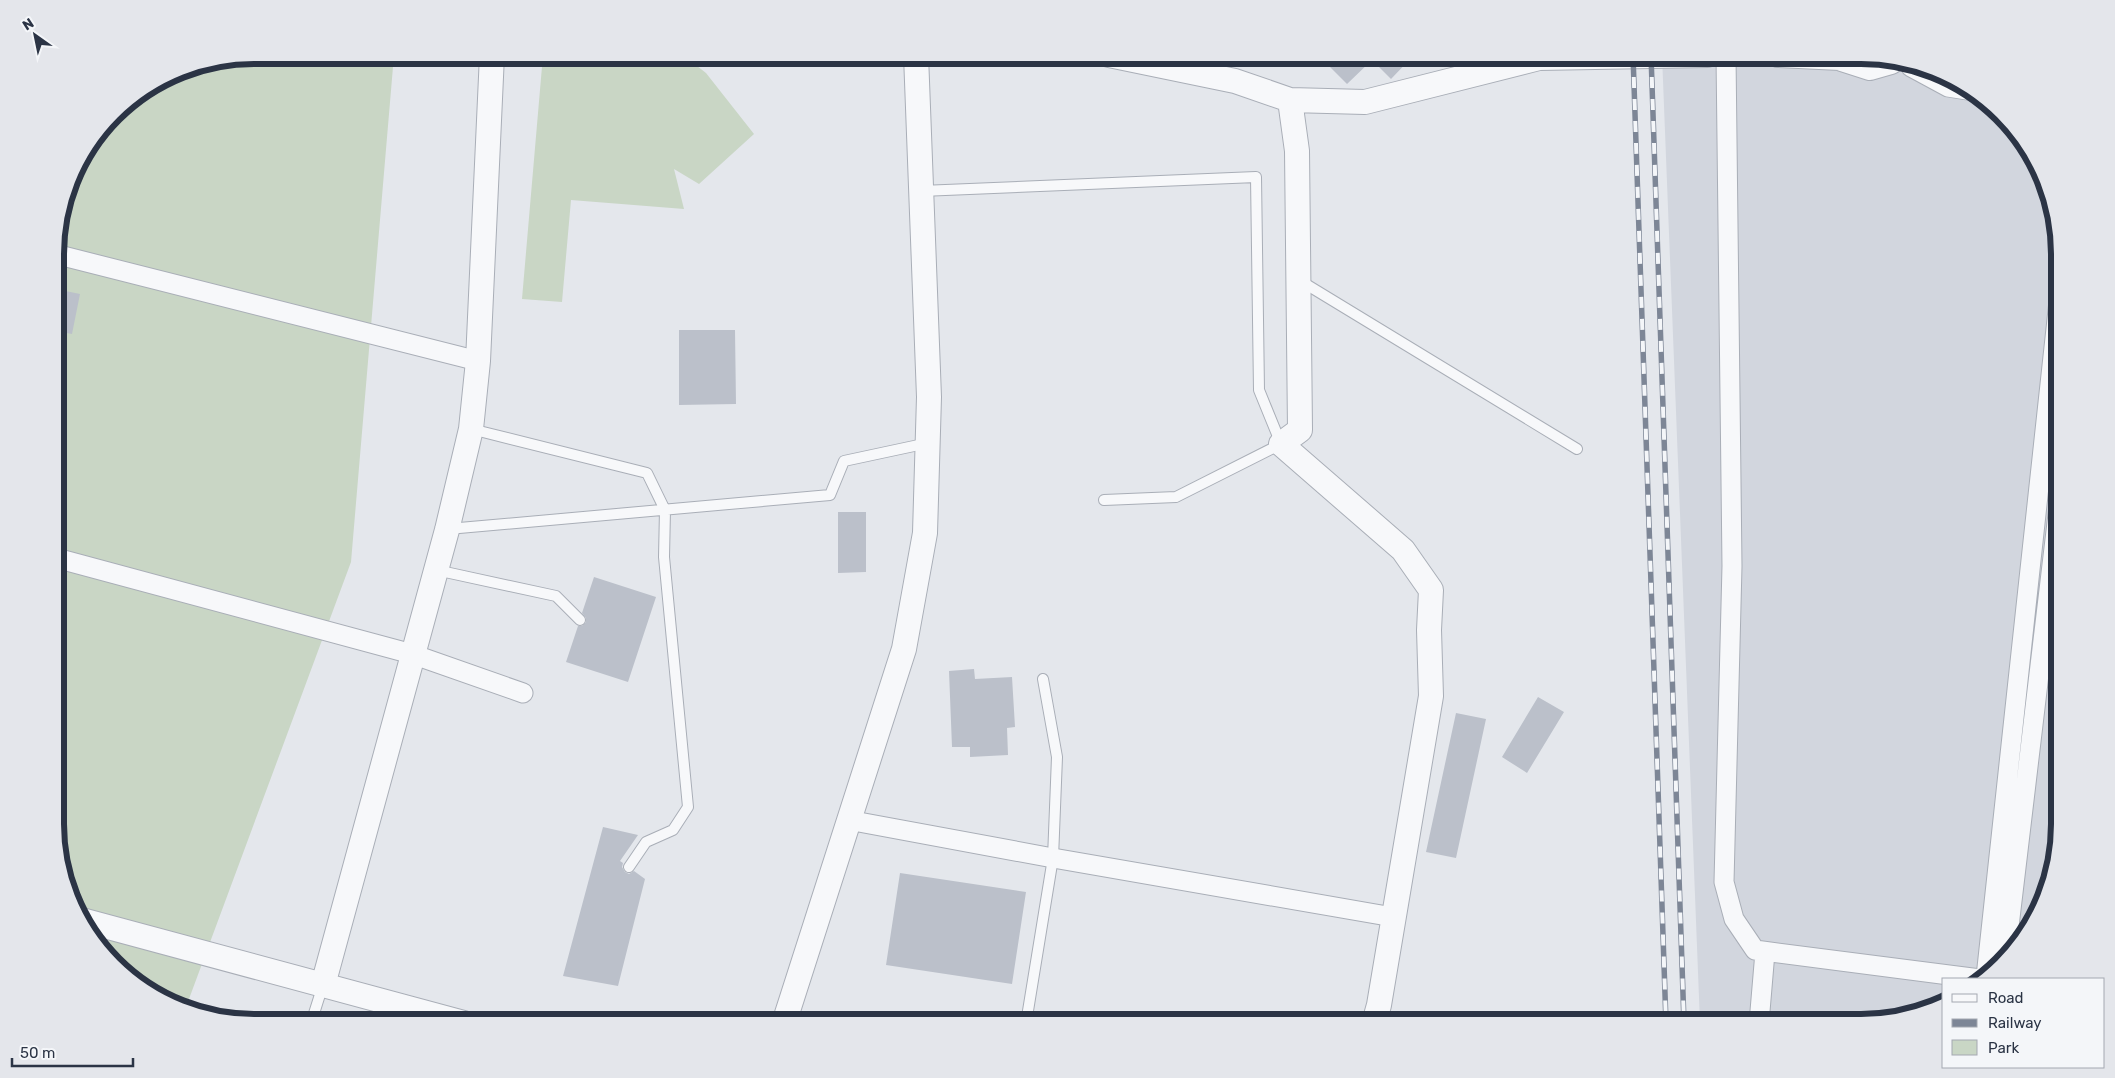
<svg xmlns="http://www.w3.org/2000/svg" width="2115" height="1078" font-family="Rubik,sans-serif">
<style>
.built{fill:#d2d6de}
.green{fill:#c9d6c5}
.building{fill:#bbc0ca}
.lines{fill:none;stroke-linecap:round;stroke-linejoin:round}
.service-casing{stroke:#a9aeb7;stroke-width:12}
.minor-casing{stroke:#a9aeb7;stroke-width:21}
.tertiary-casing{stroke:#a9aeb7;stroke-width:26}
.service{stroke:#f7f8fa;stroke-width:10}
.minor{stroke:#f7f8fa;stroke-width:19}
.tertiary{stroke:#f7f8fa;stroke-width:24}
.rail-casing{stroke:#7d8696;stroke-width:5.5}
.rail{stroke:#f4f6f9;stroke-width:4;stroke-dasharray:11;stroke-linecap:butt}
.rim{fill:none;stroke:#2b3445;stroke-width:6}
</style>
<rect width="100%" height="100%" fill="#e4e7ec"/>
<path class="built" d="M 1662,55 L 1861,55 L 1949,75 L 2019,133 L 2045,178 L 2058,228 L 2060,824 L 2040,912 L 2011,955 L 1983,979 L 1944,979 L 1944,1003 L 1925,1012 L 1874,1023 L 1700,1023 Z"/>
<path class="green" d="M 254,55 L 394,55 L 351,562 L 186,1007 L 166,1003 L 96,945 L 70,900 L 57,850 L 55,241 L 75,166 L 123,105 L 178,70 Z
M 543,55 L 683,55 L 706,73 L 754,134 L 699,184 L 674,169 L 684,209 L 571,200 L 562,302 L 522,299 Z"/>
<path class="building" d="M 1318,55 L 1414,55 L 1391,79 L 1372,60 L 1347,84 Z
M 56,289 L 80,294 L 72,334 L 56,331 Z
M 679,330 L 735,330 L 736,404 L 679,405 Z
M 838,512 L 866,512 L 866,572 L 838,573 Z
M 594,577 L 656,597 L 628,682 L 566,662 L 578,626 L 582,626 L 586,622 L 586,618 L 582,613 Z
M 974,669 L 975,679 L 1012,677 L 1015,727 L 1007,728 L 1008,755 L 970,757 L 970,747 L 952,747 L 949,671 Z
M 1538,697 L 1564,712 L 1527,773 L 1502,757 Z
M 1456,713 L 1486,719 L 1456,858 L 1426,852 Z
M 603,827 L 638,835 L 620,861 L 623,863 L 622,867 L 625,872 L 629,874 L 634,871 L 645,879 L 618,986 L 563,976 Z
M 900,873 L 1026,892 L 1012,984 L 886,965 Z"/>
<g class="lines">
<defs>
<path id="service" d="M 921,191 L 1256,177 L 1259,390 L 1281,444 L 1176,497 L 1104,500
M 1299,280 L 1577,449
M 471,429 L 647,473 L 665,510 L 664,557 L 688,807 L 673,830 L 646,842 L 629,867
M 448,529 L 830,495 L 844,461 L 928,443
M 436,570 L 556,596 L 580,620
M 311,1023 L 323,985
M 1026,1023 L 1053,858 L 1057,757 L 1043,679"/>
<path id="minor" d="M 1726,55 L 1732,566 L 1724,882 L 1734,919 L 1755,950 L 1980,979
M 1911,67 L 1948,87 L 1967,90
M 55,254 L 478,361
M 56,558 L 412,654 L 523,693
M 848,820 L 1053,858 L 1393,917
M 2005,960 L 2059,506
M 1986,977 L 2059,301
M 1759,1023 L 1765,952"/>
<path id="tertiary" d="M 1109,55 L 1235,81 L 1290,100 L 1365,102 L 1539,58 L 1707,55
M 1778,55 L 1840,58 L 1861,55
M 1842,59 L 1870,68 L 1891,62
M 1290,100 L 1297,151 L 1300,430 L 1281,444 L 1403,550 L 1431,590 L 1429,630 L 1431,696 L 1379,1005 L 1374,1023
M 82,920 L 464,1023
M 323,985 L 447,530 L 471,429 L 478,361 L 492,55
M 784,1023 L 904,649 L 925,533 L 929,397 L 916,55"/>
</defs>
<use href="#service" class="service-casing"/>
<use href="#minor" class="minor-casing"/>
<use href="#tertiary" class="tertiary-casing"/>
<use href="#service" class="service"/>
<use href="#minor" class="minor"/>
<use href="#tertiary" class="tertiary"/>
<defs>
<path id="rail" d="M 1633,55 L 1666,1023
M 1651,55 L 1684,1023"/>
</defs>
<use href="#rail" class="rail-casing"/>
<use href="#rail" class="rail"/>
</g>
<path d="M0 0H2115V1078H0ZM254 64H1861A190 190 0 0 1 2051 254V824A190 190 0 0 1 1861 1014H254A190 190 0 0 1 64 824V254A190 190 0 0 1 254 64Z" fill="#e4e6eb" fill-rule="evenodd"/>
<path class="rim" d="M254 64H1861A190 190 0 0 1 2051 254V824A190 190 0 0 1 1861 1014H254A190 190 0 0 1 64 824V254A190 190 0 0 1 254 64Z"/>
<rect x="1942" y="978" width="162" height="90" fill="#f4f6f9" stroke="#a4a8b1"/>
<rect x="1952" y="994" width="25" height="8" fill="#f7f8fa" stroke="#a4a8b1"/>
<text x="1988" y="1003" font-size="15" fill="#2b3445">Road</text>
<rect x="1952" y="1019" width="25" height="8" fill="#7d8696" stroke="#a4a8b1"/>
<text x="1988" y="1028" font-size="15" fill="#2b3445">Railway</text>
<rect x="1952" y="1040" width="25" height="15" fill="#c9d6c5" stroke="#a4a8b1"/>
<text x="1988" y="1053" font-size="15" fill="#2b3445">Park</text>
<g transform="translate(35 35) rotate(327)" stroke="#f4f6f9" stroke-width="4" paint-order="stroke">
<path d="M0-4L9 19L0 12L-9 19Z" fill="#2b3445"/>
<text y="-8" font-size="14" font-weight="bold" text-anchor="middle" fill="#2b3445">N</text>
</g>
<path d="M12 1058v8h121v-8" fill="none" stroke="#2b3445" stroke-width="2.5"/>
<text x="20" y="1058" font-size="15" fill="#2b3445" stroke="#f4f6f9" stroke-width="4" paint-order="stroke">50 m</text>
</svg>
